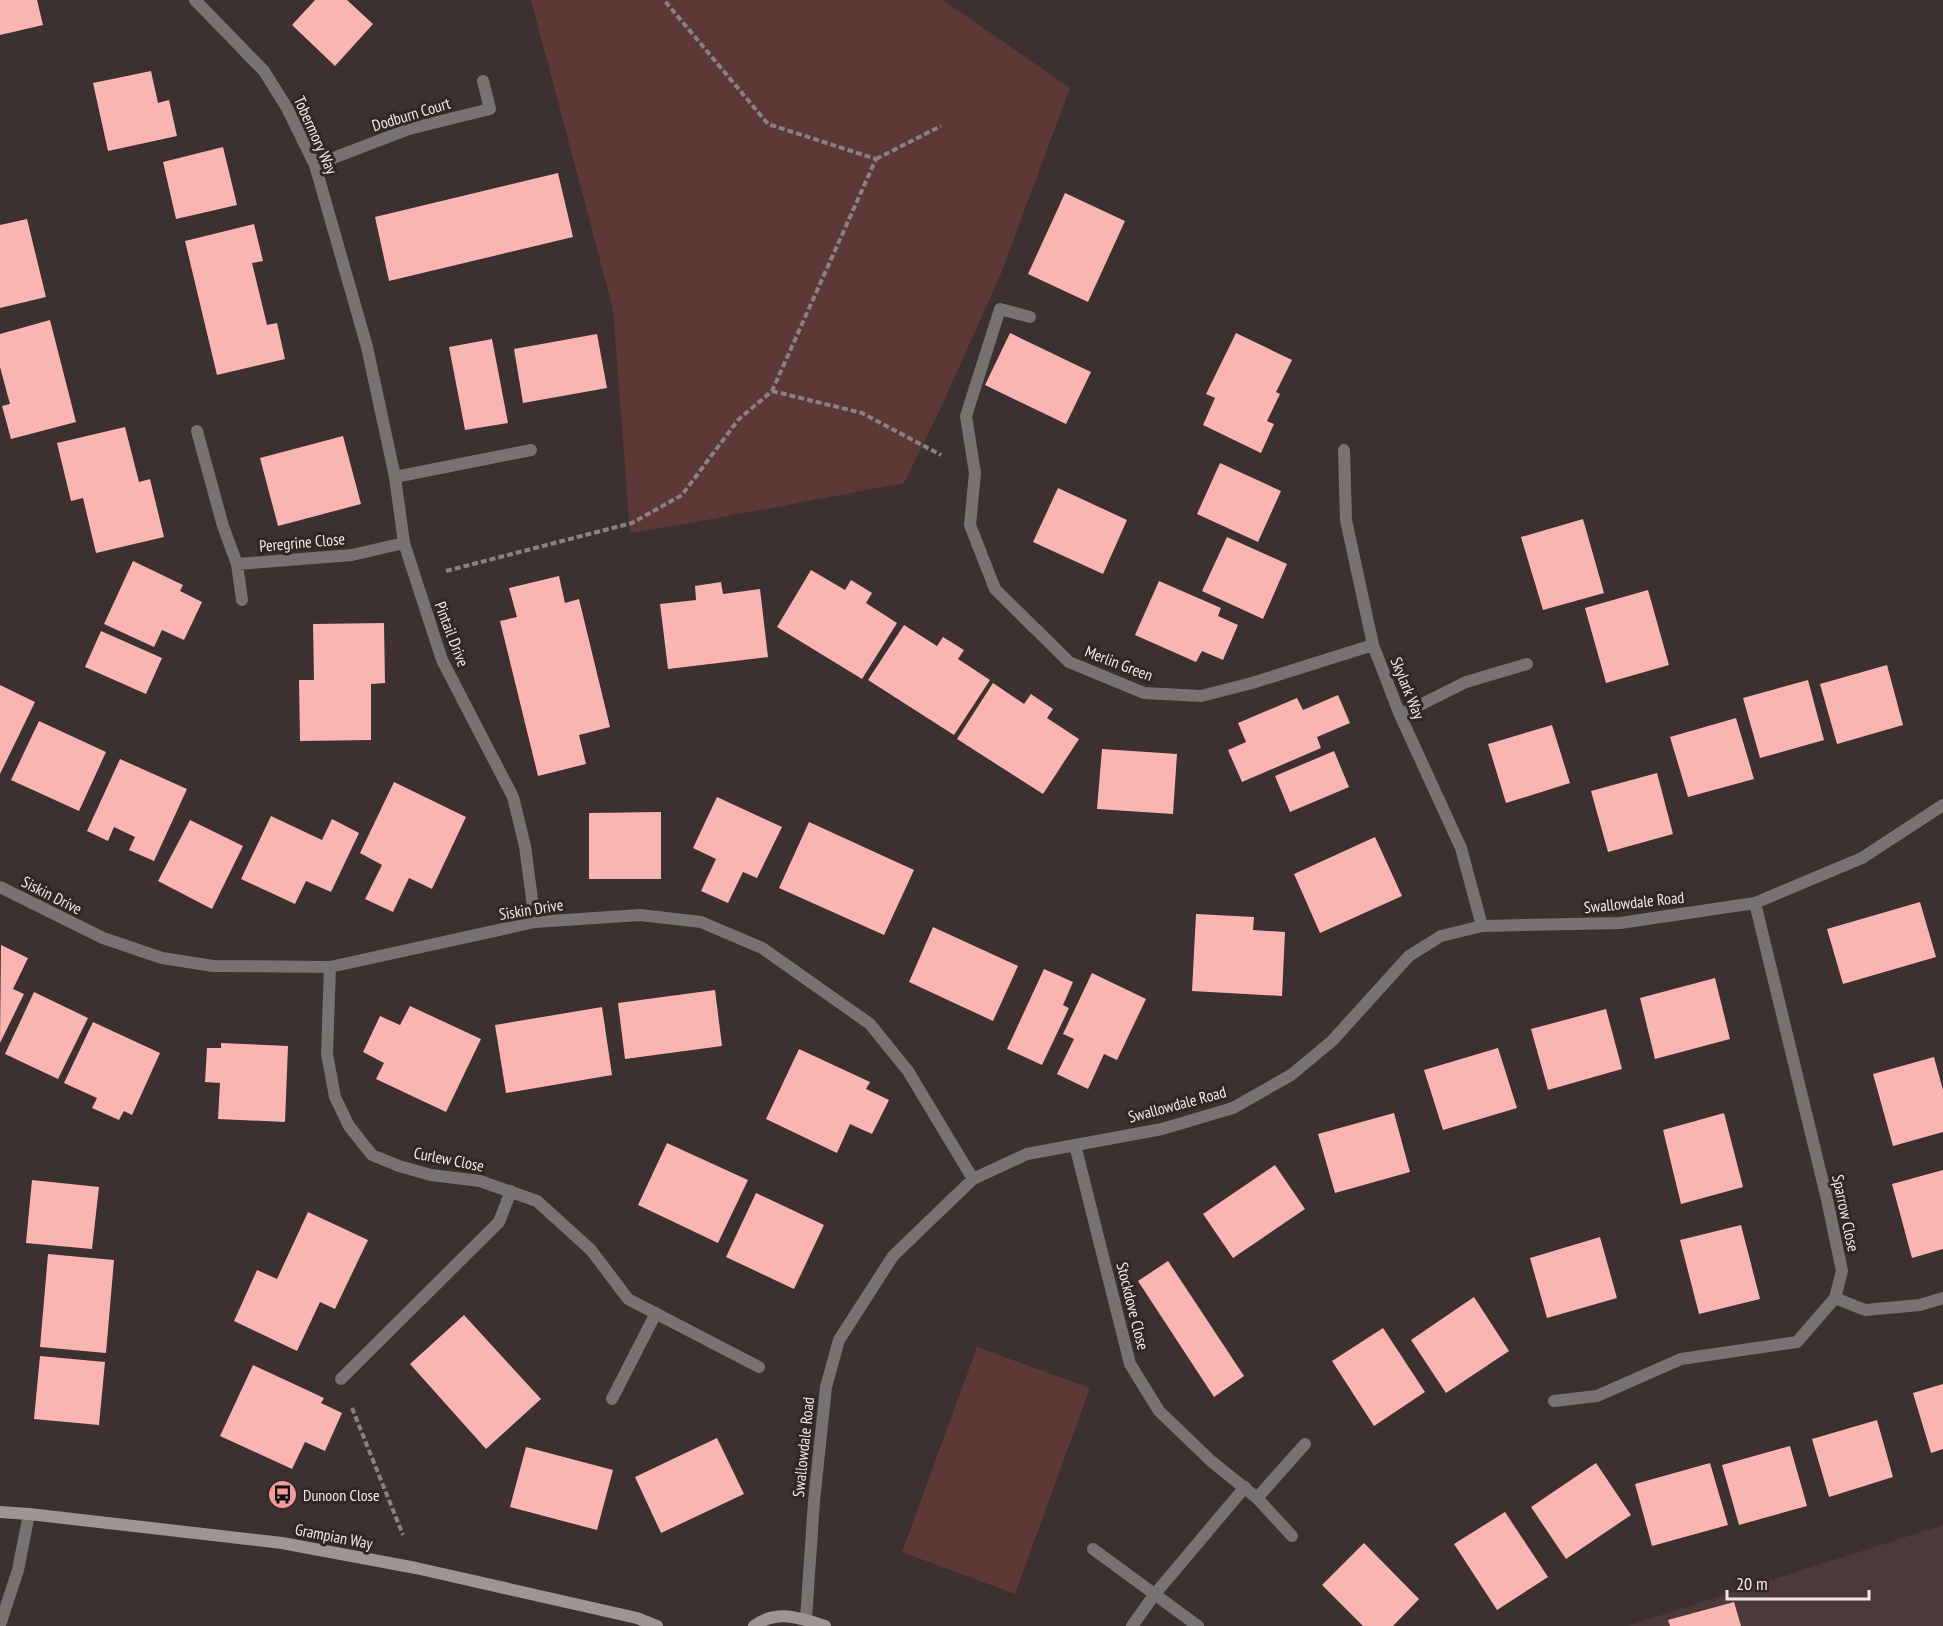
<svg xmlns="http://www.w3.org/2000/svg" width="1943" height="1626" font-family="'PT Sans Narrow',sans-serif">
<style>
.built{fill:#4c3a3a}
.green{fill:#5c3837}
.building{fill:#fab5b2}
.lines{fill:none;stroke-linecap:round;stroke-linejoin:round}
.path{stroke:#8b8080;stroke-width:4;stroke-dasharray:6 3;stroke-linecap:butt}
.lane{stroke:#797272;stroke-width:12}
.street{stroke:#797272;stroke-width:12}
.secondary{stroke:#9f9595;stroke-width:12}
.labels{text-anchor:middle;dominant-baseline:central;stroke-width:6;stroke-linejoin:round;paint-order:stroke}
.street-label{font-size:16px;fill:#f1e9e8;stroke:#322626}
.poi-label{font-size:16px;fill:#f1e9e8;stroke:#322626;text-anchor:start}
</style>
<rect width="100%" height="100%" fill="#3c3030"/>
<path class="built" d="M 1943,1525 L 1943,1626 L 1627,1626 Z"/>
<path class="green" d="M 531,0 L 943,0 L 1070,88 L 1000,276 L 938,414 L 904,483 L 712,519 L 630,533 L 613,309 Z
M 977,1347 L 1090,1388 L 1015,1594 L 902,1552 Z"/>
<path class="building" d="M 0,0 L 37,0 L 43,25 L 0,35 Z
M 315,0 L 347,0 L 373,24 L 335,66 L 292,25 Z
M 151,71 L 158,103 L 169,100 L 177,136 L 108,151 L 93,83 Z
M 223,147 L 237,205 L 176,219 L 163,162 Z
M 558,173 L 573,237 L 389,281 L 375,217 Z
M 1065,193 L 1125,221 L 1088,302 L 1028,274 Z
M 27,219 L 46,297 L 0,308 L 0,225 Z
M 254,224 L 263,261 L 252,263 L 267,325 L 277,323 L 285,359 L 217,375 L 185,241 Z
M 50,320 L 76,422 L 11,439 L 2,406 L 10,404 L 0,367 L 0,334 Z
M 1010,333 L 1091,372 L 1066,424 L 985,385 Z
M 1236,333 L 1292,360 L 1276,392 L 1280,394 L 1267,421 L 1274,424 L 1261,453 L 1203,425 L 1215,398 L 1206,394 Z
M 597,334 L 607,388 L 523,403 L 514,349 Z
M 492,339 L 508,423 L 465,430 L 449,347 Z
M 125,427 L 139,482 L 150,479 L 164,537 L 96,553 L 83,498 L 71,501 L 57,443 Z
M 343,436 L 361,504 L 278,526 L 260,458 Z
M 1220,463 L 1281,491 L 1258,542 L 1197,514 Z
M 1058,488 L 1127,520 L 1103,574 L 1033,542 Z
M 1583,519 L 1604,593 L 1543,610 L 1521,537 Z
M 1227,537 L 1287,564 L 1263,619 L 1202,591 Z
M 133,561 L 183,585 L 180,591 L 202,602 L 184,640 L 162,630 L 154,647 L 104,624 Z
M 811,570 L 845,590 L 851,580 L 872,593 L 866,603 L 897,623 L 862,679 L 777,627 Z
M 559,576 L 565,603 L 579,599 L 610,727 L 579,735 L 586,764 L 538,776 L 500,621 L 517,617 L 509,588 Z
M 1159,581 L 1221,608 L 1218,616 L 1238,625 L 1223,660 L 1202,651 L 1196,662 L 1135,635 Z
M 721,582 L 723,594 L 760,589 L 768,657 L 668,669 L 660,604 L 696,600 L 695,586 Z
M 1648,590 L 1669,665 L 1606,683 L 1585,608 Z
M 384,623 L 385,683 L 371,684 L 371,740 L 300,741 L 299,680 L 314,680 L 313,624 Z
M 904,625 L 937,646 L 943,637 L 964,650 L 958,659 L 990,680 L 954,735 L 868,680 Z
M 101,631 L 162,658 L 146,694 L 85,667 Z
M 1887,665 L 1903,725 L 1837,744 L 1820,684 Z
M 1808,680 L 1824,740 L 1760,758 L 1743,698 Z
M 993,683 L 1024,704 L 1031,694 L 1053,709 L 1047,718 L 1079,739 L 1043,794 L 957,739 Z
M 0,685 L 35,702 L 0,774 Z
M 1338,695 L 1350,723 L 1317,737 L 1321,748 L 1242,782 L 1228,750 L 1246,742 L 1238,723 L 1297,698 L 1303,710 Z
M 1736,718 L 1754,779 L 1688,797 L 1670,737 Z
M 39,721 L 106,752 L 79,811 L 11,780 Z
M 1552,725 L 1570,783 L 1506,803 L 1488,744 Z
M 1102,749 L 1177,754 L 1173,814 L 1097,809 Z
M 1334,751 L 1349,787 L 1290,812 L 1275,776 Z
M 120,759 L 187,789 L 154,861 L 129,850 L 135,837 L 114,827 L 108,841 L 87,831 Z
M 1657,773 L 1673,834 L 1608,852 L 1591,791 Z
M 394,782 L 466,817 L 432,889 L 409,878 L 393,912 L 365,899 L 382,865 L 360,853 Z
M 717,797 L 782,827 L 757,878 L 743,872 L 728,903 L 701,891 L 716,859 L 693,848 Z
M 661,812 L 661,879 L 589,879 L 589,813 Z
M 271,816 L 322,840 L 332,819 L 359,833 L 331,892 L 306,881 L 295,904 L 241,879 Z
M 190,820 L 243,846 L 212,909 L 158,881 Z
M 809,822 L 914,870 L 884,935 L 779,888 Z
M 1375,837 L 1402,896 L 1320,933 L 1294,874 Z
M 1920,902 L 1936,957 L 1843,984 L 1827,929 Z
M 1196,914 L 1254,917 L 1253,930 L 1285,932 L 1282,996 L 1192,991 Z
M 933,927 L 1018,966 L 993,1021 L 909,982 Z
M 1,945 L 28,958 L 13,989 L 24,994 L 0,1043 Z
M 1044,969 L 1073,982 L 1063,1005 L 1069,1008 L 1042,1065 L 1007,1049 Z
M 1092,973 L 1146,999 L 1117,1060 L 1104,1054 L 1088,1089 L 1057,1074 L 1074,1039 L 1063,1034 Z
M 1715,978 L 1730,1039 L 1655,1059 L 1640,998 Z
M 715,990 L 722,1046 L 625,1059 L 618,1003 Z
M 34,992 L 88,1018 L 58,1079 L 5,1054 Z
M 410,1006 L 481,1039 L 446,1112 L 376,1079 L 384,1063 L 363,1052 L 380,1016 L 400,1025 Z
M 602,1007 L 612,1075 L 506,1093 L 495,1025 Z
M 1606,1009 L 1622,1069 L 1548,1090 L 1531,1029 Z
M 93,1022 L 160,1053 L 132,1115 L 124,1111 L 119,1120 L 92,1108 L 97,1098 L 64,1083 Z
M 221,1043 L 288,1046 L 285,1122 L 218,1119 L 220,1083 L 205,1082 L 207,1048 L 221,1048 Z
M 1498,1048 L 1517,1108 L 1443,1130 L 1424,1070 Z
M 799,1049 L 870,1082 L 866,1089 L 889,1100 L 872,1134 L 850,1124 L 837,1153 L 766,1119 Z
M 1934,1057 L 1943,1090 L 1943,1132 L 1893,1146 L 1873,1074 Z
M 1394,1113 L 1410,1172 L 1335,1193 L 1318,1134 Z
M 1724,1113 L 1743,1187 L 1681,1204 L 1663,1130 Z
M 667,1143 L 748,1180 L 718,1243 L 638,1205 Z
M 1275,1165 L 1305,1209 L 1233,1258 L 1203,1214 Z
M 1943,1170 L 1943,1249 L 1912,1258 L 1892,1184 Z
M 32,1180 L 99,1187 L 92,1249 L 26,1243 Z
M 756,1193 L 824,1225 L 794,1289 L 726,1257 Z
M 308,1212 L 368,1240 L 335,1309 L 320,1302 L 297,1351 L 234,1321 L 257,1270 L 277,1279 Z
M 1741,1225 L 1760,1299 L 1699,1314 L 1680,1240 Z
M 1600,1237 L 1617,1298 L 1547,1318 L 1530,1258 Z
M 48,1254 L 114,1260 L 106,1353 L 40,1347 Z
M 1168,1261 L 1244,1376 L 1214,1397 L 1138,1281 Z
M 1474,1297 L 1509,1351 L 1446,1393 L 1411,1340 Z
M 464,1315 L 541,1399 L 486,1449 L 410,1364 Z
M 1383,1328 L 1425,1392 L 1374,1426 L 1332,1361 Z
M 40,1356 L 105,1362 L 99,1425 L 34,1419 Z
M 253,1365 L 324,1398 L 321,1403 L 342,1413 L 325,1451 L 305,1442 L 292,1469 L 220,1436 Z
M 1943,1384 L 1943,1449 L 1931,1453 L 1913,1393 Z
M 1877,1420 L 1893,1477 L 1829,1497 L 1812,1439 Z
M 717,1438 L 744,1494 L 661,1533 L 635,1477 Z
M 1790,1446 L 1807,1506 L 1739,1525 L 1722,1465 Z
M 526,1447 L 613,1470 L 597,1530 L 510,1507 Z
M 1596,1463 L 1631,1515 L 1566,1559 L 1531,1507 Z
M 1710,1463 L 1728,1525 L 1652,1546 L 1635,1484 Z
M 1505,1512 L 1548,1577 L 1497,1610 L 1454,1544 Z
M 1364,1543 L 1419,1599 L 1393,1626 L 1363,1626 L 1322,1585 Z
M 1734,1602 L 1741,1626 L 1670,1626 L 1668,1620 Z"/>
<g class="lines">
<path class="path" d="M 876,159 L 941,126
M 772,391 L 862,413 L 941,455
M 446,571 L 632,523 L 682,495 L 738,420 L 772,391 L 876,159 L 768,124 L 664,0
M 352,1408 L 403,1535"/>
<path class="lane" d="M 197,431 L 223,526 L 237,564
M 975,473 L 966,416 L 1000,309 L 1030,317
M 395,477 L 531,450
M 591,1250 L 628,1299 L 759,1367
M 1835,1298 L 1865,1310 L 1920,1305 L 1943,1298
M 341,1379 L 499,1222 L 511,1191
M 612,1399 L 656,1313
M 1093,1549 L 1198,1626
M 1132,1626 L 1155,1594 L 1245,1487"/>
<path class="street" d="M 195,0 L 264,71 L 287,108 L 315,165 L 367,347 L 395,477 L 404,543 L 442,660 L 513,797 L 525,846 L 535,922
M 315,165 L 409,129 L 490,109 L 483,81
M 1344,450 L 1346,520 L 1373,645 L 1400,715 L 1461,848 L 1482,926
M 975,473 L 970,525 L 995,589 L 1069,662 L 1144,693 L 1201,696 L 1252,683 L 1373,645
M 242,600 L 237,564 L 352,555 L 404,543
M 1400,715 L 1466,682 L 1527,664
M 0,887 L 103,938 L 162,958 L 213,966 L 330,967 L 535,922 L 640,915 L 701,922 L 762,948 L 870,1024 L 908,1071 L 973,1179
M 330,967 L 327,1054 L 335,1097 L 349,1126 L 372,1155 L 399,1166 L 431,1175 L 480,1181 L 537,1201 L 591,1250
M 1075,1145 L 1130,1364 L 1159,1411 L 1211,1461 L 1257,1498 L 1292,1536
M 1554,1401 L 1597,1396 L 1681,1359 L 1797,1342 L 1835,1298 L 1842,1271 L 1826,1195 L 1755,903
M 1257,1498 L 1305,1444
M 806,1619 L 814,1501 L 826,1387 L 839,1340 L 893,1256 L 973,1179 L 1027,1154 L 1162,1129 L 1233,1108 L 1291,1075 L 1332,1041 L 1409,956 L 1441,936 L 1482,926 L 1620,923 L 1755,903 L 1862,858 L 1943,805
M 0,1625 L 18,1570 L 29,1514"/>
<path class="secondary" d="M 0,1512 L 29,1514 L 282,1543 L 416,1568 L 637,1618 L 657,1626
M 754,1626 C 777,1609 801,1618 825,1626"/>
</g>
<defs>
<symbol id="bus-disc" viewBox="-11 -11 22 22"><circle r="9.5" fill="#f59b99" stroke="#322626"/><path d="M-5-6H5V4H4V6H2V4H-2V6H-4V4H-5ZM-3.5-4V0h7V-4ZM-3.5 1.2v1.5H-2V1.2ZM2 1.2v1.5H3.5V1.2Z" fill="#111"/></symbol>
</defs>
<g fill-rule="evenodd">
<use href="#bus-disc" x="266" y="1478" width="33" height="33"/>
</g>
<g class="labels">
<g class="street-label">
<text transform="translate(411 114) rotate(-17)">Dodburn Court</text>
<text transform="translate(316 135) rotate(66)">Tobermory Way</text>
<text transform="translate(302 542) rotate(-5)">Peregrine Close</text>
<text transform="translate(452 634) rotate(69)">Pintail Drive</text>
<text transform="translate(1119 663) rotate(21)">Merlin Green</text>
<text transform="translate(1408 688) rotate(68)">Skylark Way</text>
<text transform="translate(52 895) rotate(27)">Siskin Drive</text>
<text transform="translate(1634 902) rotate(-6)">Swallowdale Road</text>
<text transform="translate(531 909) rotate(-9)">Siskin Drive</text>
<text transform="translate(1177 1104) rotate(-15)">Swallowdale Road</text>
<text transform="translate(449 1159) rotate(11)">Curlew Close</text>
<text transform="translate(1846 1213) rotate(78)">Sparrow Close</text>
<text transform="translate(1133 1306) rotate(76)">Stockdove Close</text>
<text transform="translate(803 1447) rotate(-84)">Swallowdale Road</text>
<text transform="translate(334 1536) rotate(11)">Grampian Way</text>
</g>
<g class="poi-label">
<text x="303" y="1495">Dunoon Close</text>
</g>
</g>
<path d="M1727 1590v9h142v-9" fill="none" stroke="#f1e9e8" stroke-width="3"/>
<text x="1736" y="1590" font-size="18" fill="#f1e9e8" stroke="#322626" stroke-width="4.5" paint-order="stroke">20 m</text>
</svg>
